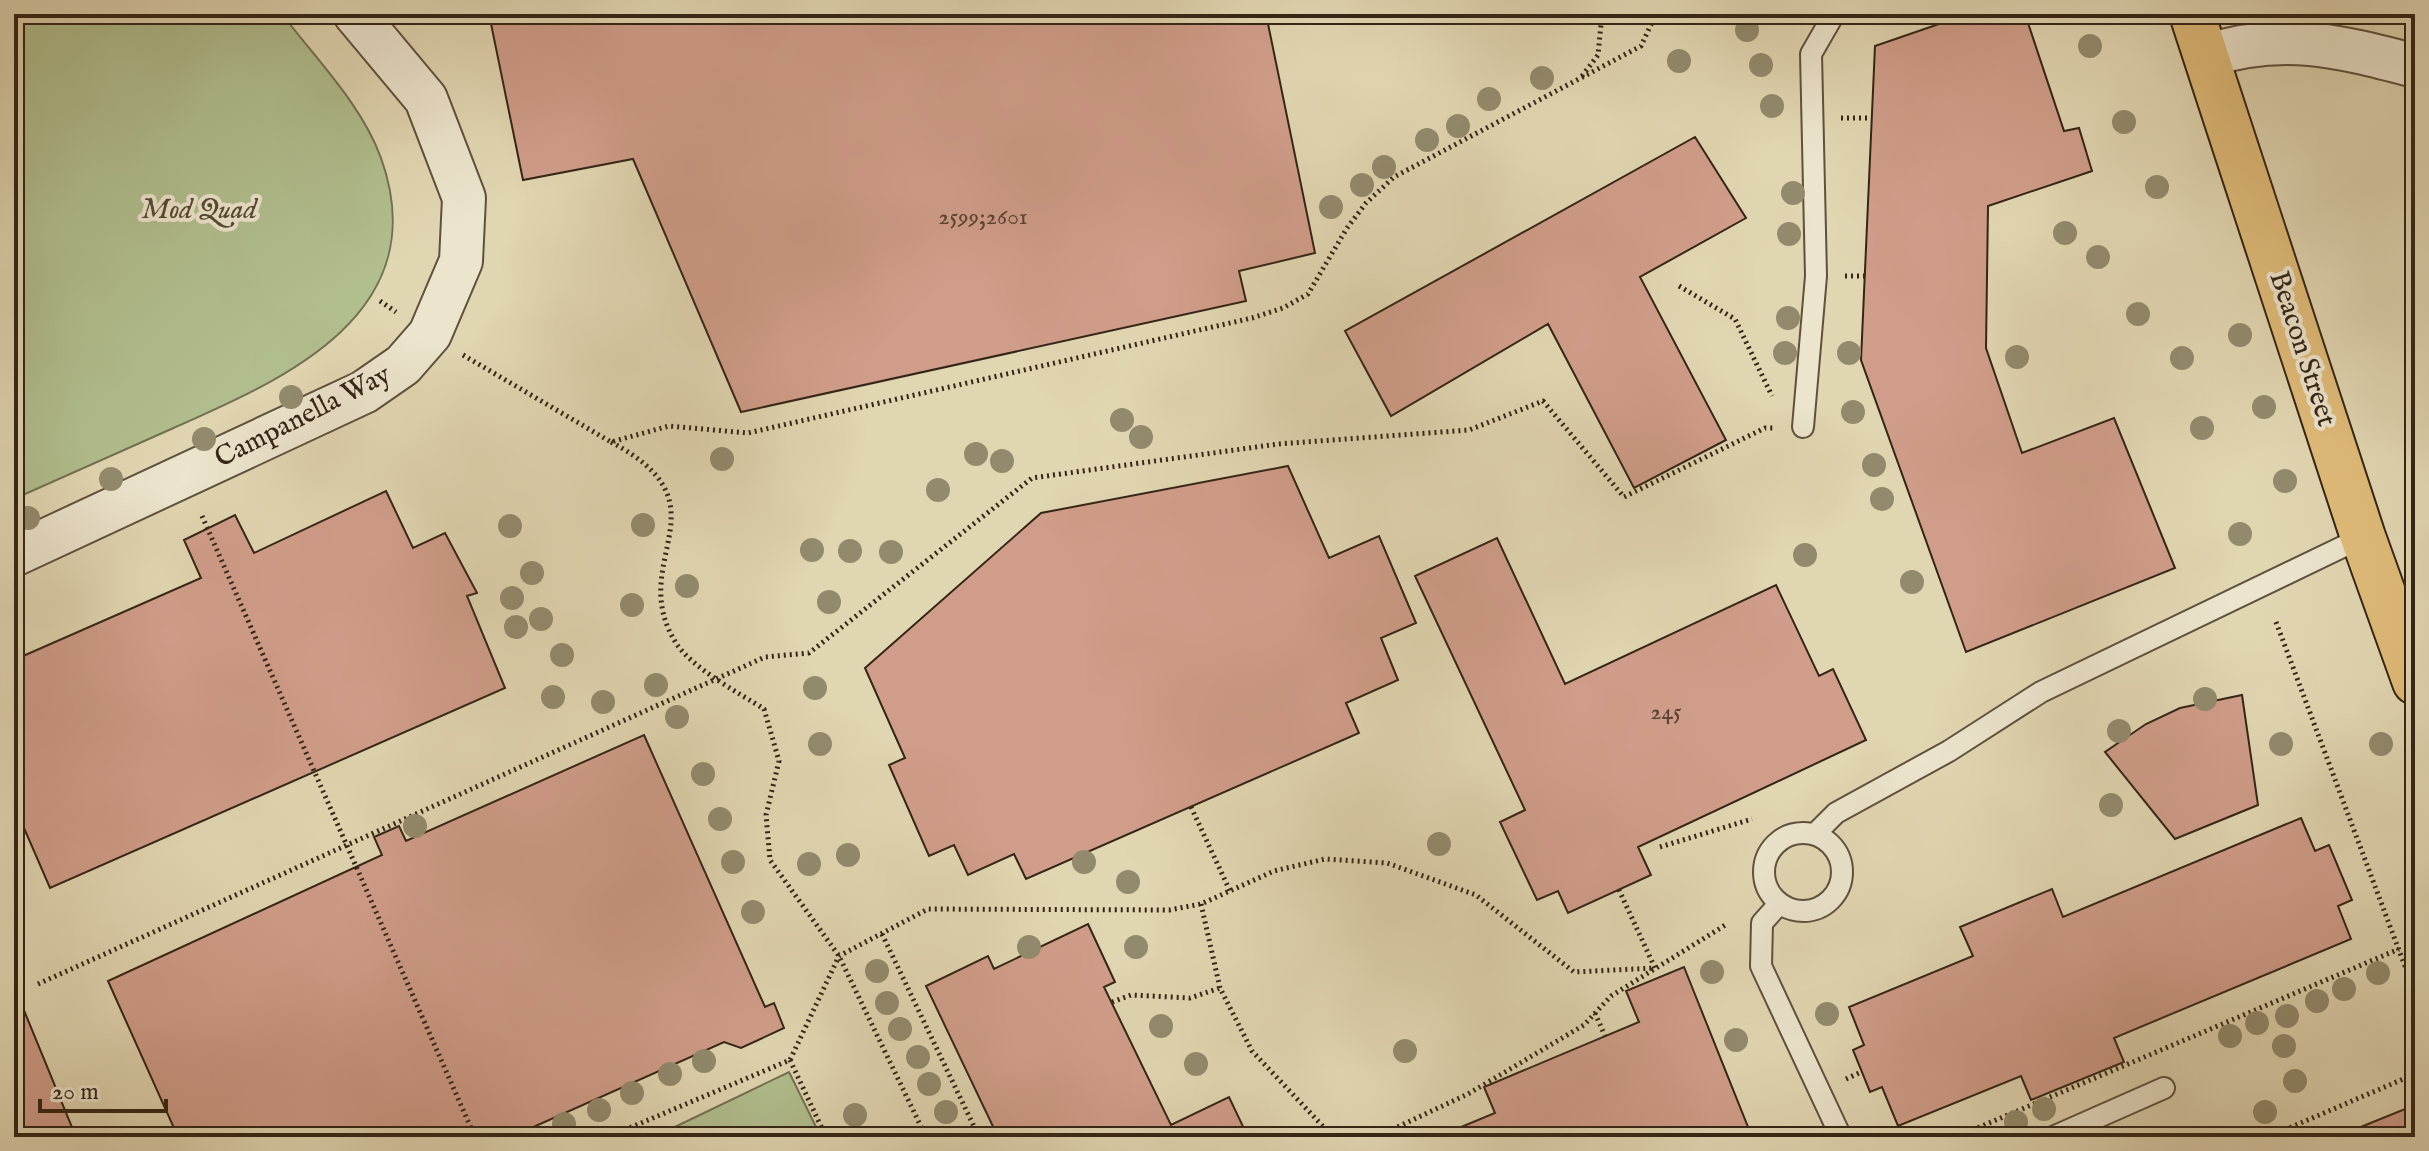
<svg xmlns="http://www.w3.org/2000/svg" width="2429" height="1151" font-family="'IM FELL English',serif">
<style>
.green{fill:#b1be8e;stroke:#727252;stroke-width:2}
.building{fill:#d09d8a;stroke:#342516;stroke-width:2}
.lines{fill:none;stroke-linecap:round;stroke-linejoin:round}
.lane-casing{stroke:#5f513d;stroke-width:24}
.street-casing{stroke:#5f513d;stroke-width:46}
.primary-casing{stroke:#342516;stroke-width:48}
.path{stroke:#342516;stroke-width:5;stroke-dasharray:2 4;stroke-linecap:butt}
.lane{stroke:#ece4cd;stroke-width:20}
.street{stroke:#ece4cd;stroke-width:42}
.primary{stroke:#e0bb79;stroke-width:44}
.tree{fill:#938a6d}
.labels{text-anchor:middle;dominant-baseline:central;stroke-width:8;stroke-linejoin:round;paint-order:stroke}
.number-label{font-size:24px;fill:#5b4333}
.park-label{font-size:28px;font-style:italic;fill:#534b34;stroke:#ece4cd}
.street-label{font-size:28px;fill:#342516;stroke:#ece4cd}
</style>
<rect width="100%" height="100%" fill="#e1d6b2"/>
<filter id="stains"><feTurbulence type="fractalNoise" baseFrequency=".0025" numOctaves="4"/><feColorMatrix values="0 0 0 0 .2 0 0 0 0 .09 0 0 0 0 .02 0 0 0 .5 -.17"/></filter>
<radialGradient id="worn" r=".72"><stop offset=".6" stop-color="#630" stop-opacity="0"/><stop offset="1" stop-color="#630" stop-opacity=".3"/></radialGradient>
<path class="green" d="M 14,14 L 282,14 C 316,59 362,105 381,158 C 437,314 283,380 169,430 C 118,453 66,476 14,499 Z
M 789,1072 L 821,1137 L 654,1137 Z"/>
<path class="building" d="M 489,14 L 1266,14 L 1315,253 L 1239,271 L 1246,301 L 741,412 L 633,159 L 523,180 Z
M 1968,14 L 2025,14 L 2064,131 L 2079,128 L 2092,171 L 1988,206 L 1986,348 L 2022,453 L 2114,418 L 2175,568 L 1966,652 L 1861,360 L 1875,46 Z
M 1695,137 L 1746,218 L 1640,277 L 1726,440 L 1634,488 L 1548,324 L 1391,416 L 1345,331 Z
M 1288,466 L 1329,558 L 1379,536 L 1416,623 L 1381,638 L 1398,680 L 1346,703 L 1359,733 L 1026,879 L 1014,854 L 968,875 L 954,845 L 929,856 L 889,765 L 905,758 L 865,668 L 1041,513 Z
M 386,491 L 413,548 L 445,533 L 477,593 L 467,596 L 505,688 L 50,888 L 14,805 L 14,660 L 201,578 L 184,540 L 235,515 L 254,553 Z
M 1497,538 L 1565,684 L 1776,585 L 1819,676 L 1833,669 L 1866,740 L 1638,847 L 1651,875 L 1568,913 L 1558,891 L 1537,900 L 1500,822 L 1525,810 L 1415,576 Z
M 2242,695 L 2258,805 L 2175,839 L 2105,752 L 2146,724 L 2180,708 Z
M 644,735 L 765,1007 L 774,1003 L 784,1028 L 741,1048 L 724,1042 L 511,1137 L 178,1137 L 108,981 L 382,855 L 374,837 L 399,826 L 406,841 Z
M 2301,818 L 2315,851 L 2329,845 L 2352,900 L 2338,906 L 2351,939 L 2114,1038 L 2124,1062 L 2031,1100 L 2021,1076 L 1898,1126 L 1882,1087 L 1870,1092 L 1853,1050 L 1864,1045 L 1849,1007 L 1973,956 L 1960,927 L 2052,889 L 2063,917 Z
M 1088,924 L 1115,982 L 1104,987 L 1171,1125 L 1229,1097 L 1248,1137 L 998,1137 L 926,986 L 988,956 L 994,969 Z
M 1684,967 L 1752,1137 L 1437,1137 L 1495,1113 L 1484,1087 L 1639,1022 L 1626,991 Z
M 14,986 L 76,1137 L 14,1137 Z
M 2405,1109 L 2411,1124 L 2415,1122 L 2415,1137 L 2336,1137 Z"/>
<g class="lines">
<defs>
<path id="lane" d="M 1803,427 L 1816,276 L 1811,54 L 1834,14
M1764 872a39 39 0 1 1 78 0a39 39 0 1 1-78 0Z
M 1815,834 L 1836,813 L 1949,751 L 2041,692 L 2363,537
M 1779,904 L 1762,923 L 1761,966 L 1841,1137
M 2053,1137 L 2164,1088"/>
<path id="street" d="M 2206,56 C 2283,31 2339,46 2415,66
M 14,555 L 364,392 L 403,365 L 430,334 L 461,261 L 464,198 L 426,99 L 355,14"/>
<path id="primary" d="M 2192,14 L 2363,537 L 2415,682"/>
</defs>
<use href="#lane" class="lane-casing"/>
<use href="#street" class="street-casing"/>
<use href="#primary" class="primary-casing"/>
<path class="path" d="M 1765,14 L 1770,14
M 1582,76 L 1598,55 L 1602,14
M 1841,118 L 1872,118
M 1845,276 L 1865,276
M 1679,286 L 1735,319 L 1772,396
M 380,301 L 396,312
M 463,355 L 611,442 L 669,426 L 748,433 L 1252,318 L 1283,308 L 1308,294 L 1347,228 L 1366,203 L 1394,177 L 1641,46 L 1656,14
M 611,442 C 732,506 624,560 676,643 C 692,668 739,693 764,709 L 779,761 L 766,815 L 770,860 L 839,956 L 926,1137
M 202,516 L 475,1137
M 2276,622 L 2415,993
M 1191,807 L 1230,891
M 1660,847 L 1752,819
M 1201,904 L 1220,988 L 1252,1051 L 1333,1137
M 882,934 L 979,1137
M 38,984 L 765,657 L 809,653 L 1032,478 L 1278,444 L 1469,430 L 1543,401 L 1624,497 L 1765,428 L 1773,428
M 1112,1002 L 1131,995 L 1190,998 L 1220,988
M 1595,1013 L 1605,1036
M 790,1060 L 826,1137
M 1846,1079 L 1861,1072
M 608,1137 L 790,1060 L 839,956 L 928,909 L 1169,910 L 1201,904 L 1274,871 L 1325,859 L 1387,863 L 1476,895 L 1574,972 L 1655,968 L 1619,890
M 1376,1137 L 1468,1094 L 1584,1025 L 1611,996 L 1727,924
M 1956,1137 L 2399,949
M 2268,1137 L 2415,1074"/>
<use href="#lane" class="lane"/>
<use href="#street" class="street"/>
<use href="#primary" class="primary"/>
</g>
<g class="tree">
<circle cx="1747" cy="30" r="12"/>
<circle cx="2090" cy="46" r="12"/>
<circle cx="1679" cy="61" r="12"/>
<circle cx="1761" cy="65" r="12"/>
<circle cx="1542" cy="78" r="12"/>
<circle cx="1489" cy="99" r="12"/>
<circle cx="1772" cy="106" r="12"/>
<circle cx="2124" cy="122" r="12"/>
<circle cx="1458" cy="126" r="12"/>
<circle cx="1427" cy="140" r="12"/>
<circle cx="1384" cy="167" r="12"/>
<circle cx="1362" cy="185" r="12"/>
<circle cx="2157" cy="187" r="12"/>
<circle cx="1793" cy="193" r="12"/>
<circle cx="1331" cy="207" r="12"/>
<circle cx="2065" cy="233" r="12"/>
<circle cx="1789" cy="234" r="12"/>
<circle cx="2098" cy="257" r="12"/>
<circle cx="2138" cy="314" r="12"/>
<circle cx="1788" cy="318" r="12"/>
<circle cx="2240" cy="335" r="12"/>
<circle cx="1785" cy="353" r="12"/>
<circle cx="1849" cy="353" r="12"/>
<circle cx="2017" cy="357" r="12"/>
<circle cx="2182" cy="358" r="12"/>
<circle cx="291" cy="397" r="12"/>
<circle cx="2264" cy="407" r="12"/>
<circle cx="1853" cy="412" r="12"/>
<circle cx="1122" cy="420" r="12"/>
<circle cx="2202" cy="428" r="12"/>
<circle cx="1141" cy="437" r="12"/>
<circle cx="204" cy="439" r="12"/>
<circle cx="976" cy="454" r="12"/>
<circle cx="722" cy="459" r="12"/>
<circle cx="1002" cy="461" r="12"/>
<circle cx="1874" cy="465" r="12"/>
<circle cx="111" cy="479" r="12"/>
<circle cx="2285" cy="481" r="12"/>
<circle cx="938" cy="490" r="12"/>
<circle cx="1882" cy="499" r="12"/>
<circle cx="28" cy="518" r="12"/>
<circle cx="643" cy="525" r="12"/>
<circle cx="510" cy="526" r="12"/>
<circle cx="2240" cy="534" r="12"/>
<circle cx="812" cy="550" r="12"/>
<circle cx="850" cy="551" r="12"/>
<circle cx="891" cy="552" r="12"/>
<circle cx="1805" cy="555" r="12"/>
<circle cx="532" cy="573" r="12"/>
<circle cx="1912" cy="582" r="12"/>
<circle cx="687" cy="586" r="12"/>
<circle cx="512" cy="598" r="12"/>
<circle cx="829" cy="602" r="12"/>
<circle cx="632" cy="605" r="12"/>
<circle cx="541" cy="619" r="12"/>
<circle cx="516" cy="627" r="12"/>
<circle cx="562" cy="655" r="12"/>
<circle cx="656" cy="685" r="12"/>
<circle cx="815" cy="688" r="12"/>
<circle cx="553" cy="697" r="12"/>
<circle cx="2205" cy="699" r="12"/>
<circle cx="603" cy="702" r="12"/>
<circle cx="677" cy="717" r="12"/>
<circle cx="2119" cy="731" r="12"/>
<circle cx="820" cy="744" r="12"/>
<circle cx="2281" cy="744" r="12"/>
<circle cx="2381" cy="744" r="12"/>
<circle cx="703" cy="774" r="12"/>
<circle cx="2111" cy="805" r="12"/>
<circle cx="720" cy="819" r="12"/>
<circle cx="415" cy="826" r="12"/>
<circle cx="1439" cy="844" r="12"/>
<circle cx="848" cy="855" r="12"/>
<circle cx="733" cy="862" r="12"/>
<circle cx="1084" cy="862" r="12"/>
<circle cx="809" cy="864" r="12"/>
<circle cx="1128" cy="882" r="12"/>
<circle cx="753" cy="912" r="12"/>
<circle cx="1029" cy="947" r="12"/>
<circle cx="1136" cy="947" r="12"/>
<circle cx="877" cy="971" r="12"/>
<circle cx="1712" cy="972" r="12"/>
<circle cx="2378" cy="973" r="12"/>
<circle cx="2344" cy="989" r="12"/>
<circle cx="2317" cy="1001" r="12"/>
<circle cx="887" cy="1003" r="12"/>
<circle cx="1827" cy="1014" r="12"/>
<circle cx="2287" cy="1016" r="12"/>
<circle cx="2257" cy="1023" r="12"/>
<circle cx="1161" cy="1026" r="12"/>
<circle cx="900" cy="1029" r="12"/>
<circle cx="2230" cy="1036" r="12"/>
<circle cx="1736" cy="1040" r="12"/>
<circle cx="2284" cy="1046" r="12"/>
<circle cx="1405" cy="1051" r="12"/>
<circle cx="918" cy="1057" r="12"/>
<circle cx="704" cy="1061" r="12"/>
<circle cx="1196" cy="1064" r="12"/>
<circle cx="670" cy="1074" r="12"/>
<circle cx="2295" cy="1081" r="12"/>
<circle cx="929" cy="1084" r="12"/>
<circle cx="632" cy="1093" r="12"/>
<circle cx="2044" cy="1109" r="12"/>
<circle cx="599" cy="1110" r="12"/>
<circle cx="946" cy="1112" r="12"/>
<circle cx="2265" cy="1112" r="12"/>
<circle cx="855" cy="1115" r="12"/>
<circle cx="2016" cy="1122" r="12"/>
<circle cx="564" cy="1124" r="12"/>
</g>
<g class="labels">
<g class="number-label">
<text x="983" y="217">2599;2601</text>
<text x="1666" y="712">245</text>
</g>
<g class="park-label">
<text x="199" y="210">Mod Quad</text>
</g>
<g class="street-label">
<text transform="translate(2302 349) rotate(72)">Beacon Street</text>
<text transform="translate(303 417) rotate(-27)">Campanella Way</text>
</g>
</g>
<rect width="2429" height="1151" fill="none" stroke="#e1d6b2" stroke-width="48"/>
<rect x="16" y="16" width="2397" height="1119" fill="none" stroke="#342516" stroke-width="4"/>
<rect x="24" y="24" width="2381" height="1103" fill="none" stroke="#342516" stroke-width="2"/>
<path d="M40 1099v12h126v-12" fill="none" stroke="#342516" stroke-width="4"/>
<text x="52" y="1099" font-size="24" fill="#342516" stroke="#ece4cd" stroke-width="6" paint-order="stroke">20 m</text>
<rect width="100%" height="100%" filter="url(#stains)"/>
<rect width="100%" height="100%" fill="url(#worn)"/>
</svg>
